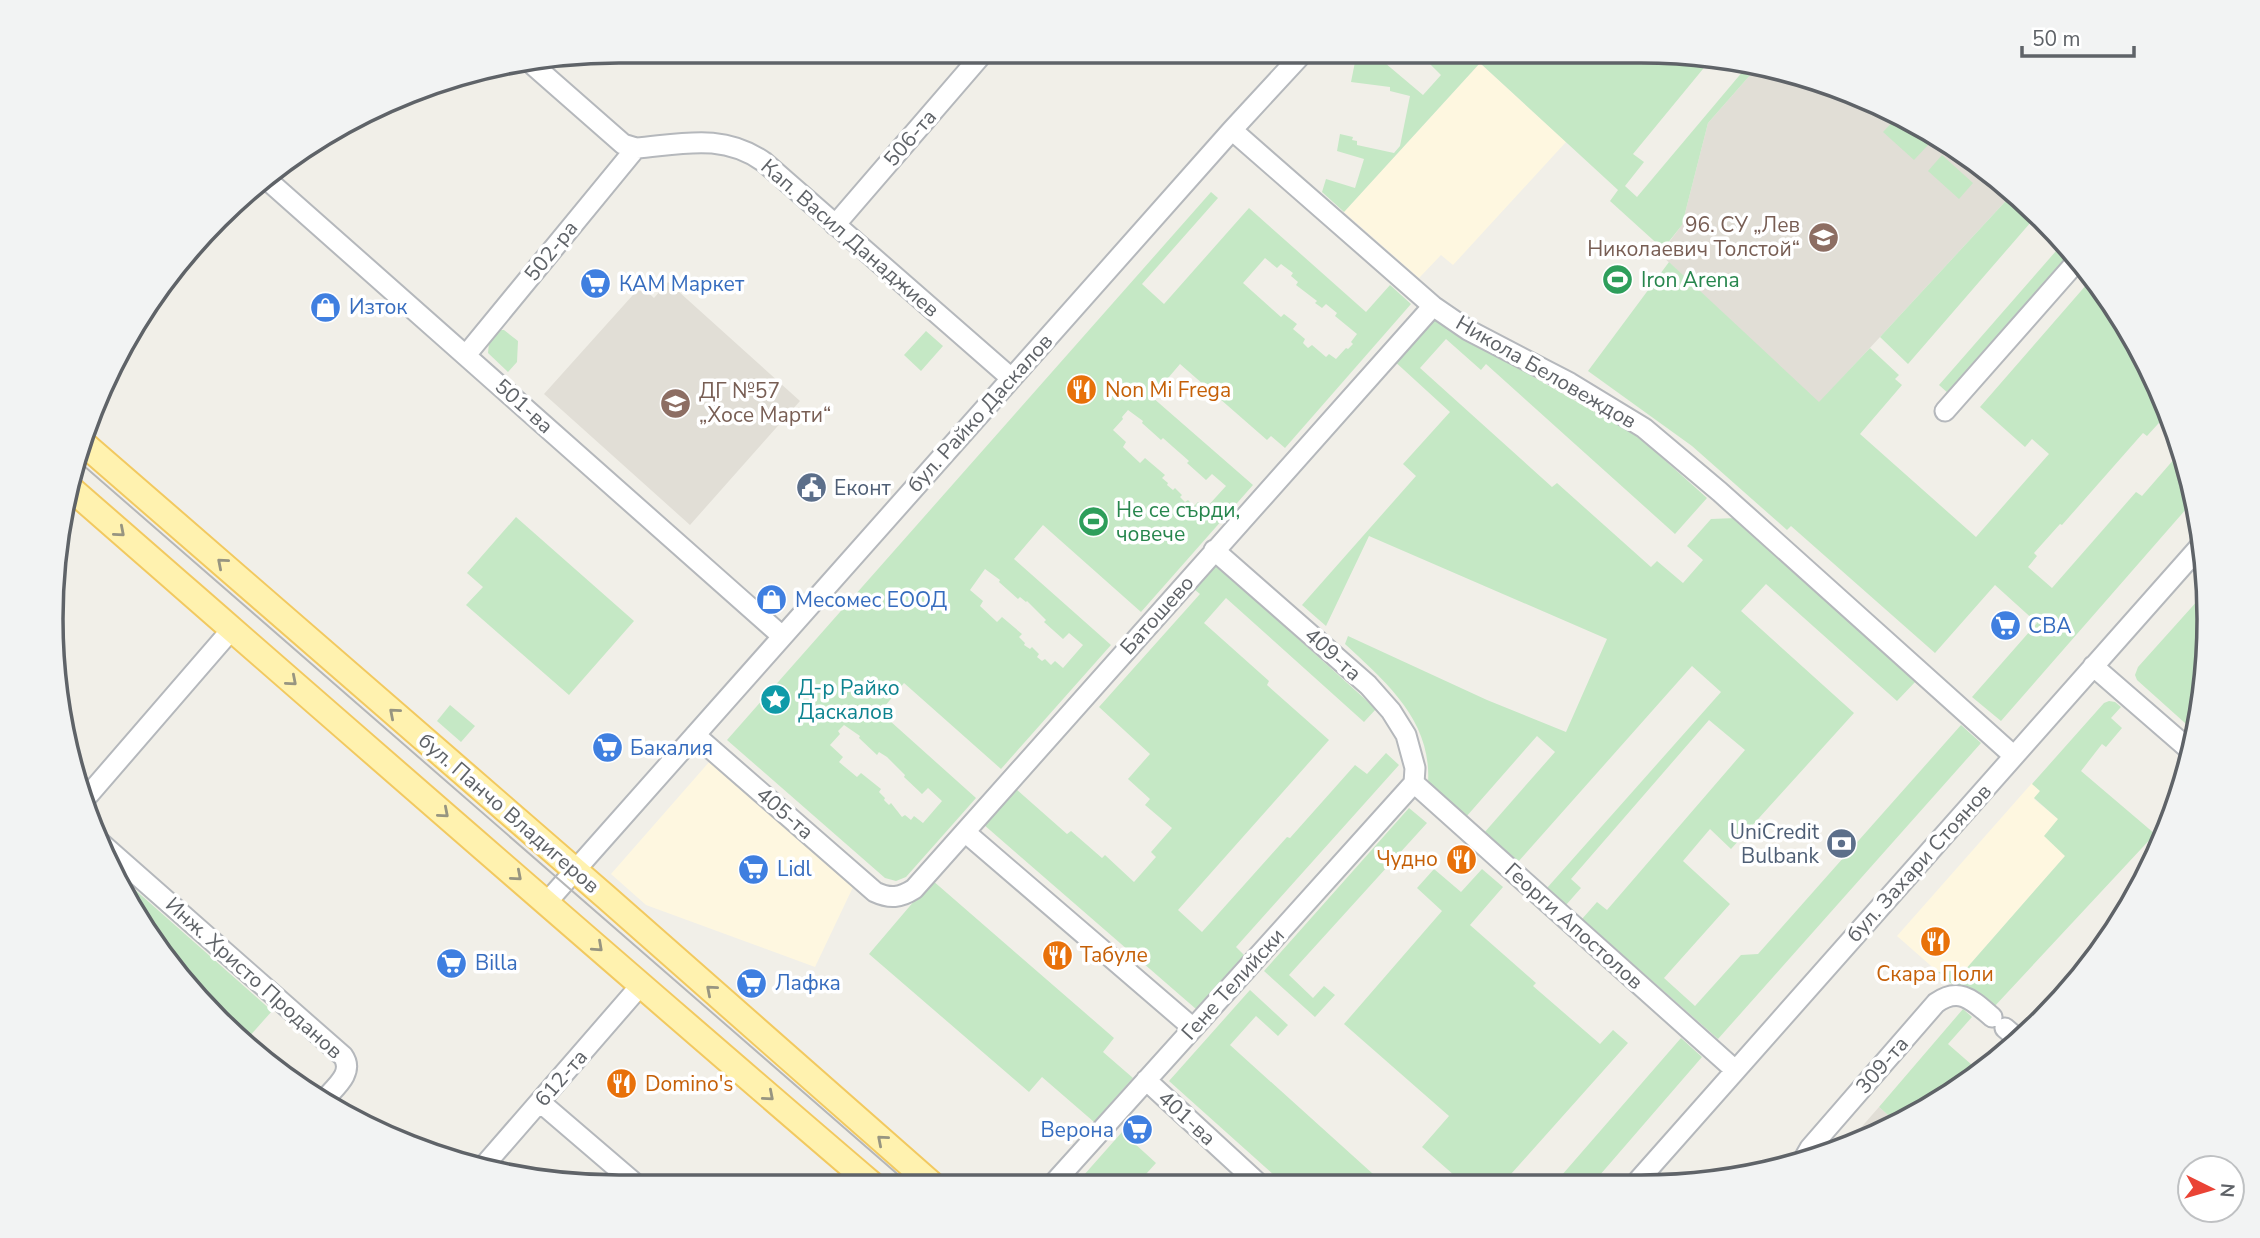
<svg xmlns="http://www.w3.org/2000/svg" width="2260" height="1238" font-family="'Nunito Sans',sans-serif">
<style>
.commercial{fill:#fef7e0}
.education{fill:#e1ded6}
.green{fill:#c5e8c5;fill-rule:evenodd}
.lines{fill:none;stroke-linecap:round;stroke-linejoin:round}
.minor-casing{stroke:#b5b8bc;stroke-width:23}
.major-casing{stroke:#f2c960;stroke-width:28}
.minor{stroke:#fff;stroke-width:19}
.major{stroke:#fff2af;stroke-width:24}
.tram{stroke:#b6b7b8;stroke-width:2}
.oneway{stroke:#979581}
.labels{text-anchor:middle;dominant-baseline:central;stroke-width:7;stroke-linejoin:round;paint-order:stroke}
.street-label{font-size:21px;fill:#5f6368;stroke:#fff}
.education-label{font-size:21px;fill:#785e54;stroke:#fff;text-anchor:end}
.leisure-label{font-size:21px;fill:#27864d;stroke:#fff;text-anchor:start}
.shop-label{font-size:21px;fill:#366cbe;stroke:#fff;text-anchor:start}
.food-label{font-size:21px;fill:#c56008;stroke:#fff;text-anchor:start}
.service-label{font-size:21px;fill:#4e5e75;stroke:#fff;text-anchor:start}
.culture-label{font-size:21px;fill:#0d838f;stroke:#fff;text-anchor:start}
.rim{fill:none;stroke:#5f6368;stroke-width:3.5}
</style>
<rect width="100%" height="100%" fill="#f1efe8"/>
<path class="commercial" d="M 1480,63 L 1566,142 L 1453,265 L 1441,255 L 1419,278 L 1344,212 Z
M 710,761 L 854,885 L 815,967 L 646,905 L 611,874 Z
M 2032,783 L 2040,791 L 2034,799 L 2058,819 L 2066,855 L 1965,970 L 1938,972 L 1897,936 Z"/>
<path class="education" d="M 1759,65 L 1788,70 L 1925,127 L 2015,191 L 1819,403 L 1660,254 L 1682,225 L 1708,123 Z
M 668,282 L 800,401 L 690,525 L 544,394 L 641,286 L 654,298 Z
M 1879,1107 L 1896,1122 L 1844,1147 Z"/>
<path class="green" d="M 1357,52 L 1372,52 L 1423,95 L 1441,75 L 1430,64 L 1439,52 L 1678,52 L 1712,58 L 1633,154 L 1644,162 L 1625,186 L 1637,197 L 1749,64 L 1759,65 L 1708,123 L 1682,225 L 1663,249 L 1610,201 L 1618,190 L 1480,63 L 1344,212 L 1322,192 L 1326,179 L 1355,188 L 1364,159 L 1337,151 L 1340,134 L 1353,137 L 1352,140 L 1357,141 L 1357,145 L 1394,153 L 1400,146 L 1410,96 L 1390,91 L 1390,87 L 1351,82 Z
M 1898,116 L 1929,144 L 1914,160 L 1883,132 Z
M 1942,155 L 1973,183 L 1959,199 L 1928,171 Z
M 2015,191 L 2037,215 L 1908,364 L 1880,337 Z
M 1211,192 L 1218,198 L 1142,284 L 1164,304 L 1249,208 L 1366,312 L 1390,285 L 1411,304 L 1285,448 L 1271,436 L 1267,440 L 1180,364 L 1152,397 L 1253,485 L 1141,612 L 1043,525 L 1014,559 L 1111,645 L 1001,769 L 904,683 L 880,712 L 976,798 L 906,877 L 896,881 L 885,878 L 727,740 ZM 1265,258 L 1277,268 L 1281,264 L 1293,273 L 1291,276 L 1298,282 L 1296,285 L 1317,301 L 1315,303 L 1322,308 L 1326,304 L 1337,313 L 1335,316 L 1357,334 L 1351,342 L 1353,344 L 1348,349 L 1346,348 L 1336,359 L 1329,354 L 1326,357 L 1312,345 L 1308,348 L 1303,343 L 1305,339 L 1293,329 L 1297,324 L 1284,314 L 1281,317 L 1243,283 ZM 1128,410 L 1143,421 L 1142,423 L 1161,440 L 1163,438 C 1171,445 1180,453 1189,461 L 1187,463 L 1206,480 L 1212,474 L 1226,486 L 1206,508 L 1198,502 L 1194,506 L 1188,500 L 1185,502 L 1180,497 L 1182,495 L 1175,488 L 1173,490 L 1167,485 L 1168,483 L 1162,478 L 1165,475 L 1145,458 L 1140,463 L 1123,447 L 1126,442 L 1113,430 L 1123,419 L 1122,417 ZM 985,569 L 1000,580 L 999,582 L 1018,599 L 1020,597 L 1026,602 L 1027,601 L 1046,620 L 1044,622 L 1063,639 L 1069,633 L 1083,645 L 1063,668 L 1055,661 L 1051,665 L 1045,659 L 1042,661 L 1037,657 L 1039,654 L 1032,647 L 1030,649 L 1024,645 L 1025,643 L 1019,637 L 1022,634 L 1002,617 L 997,622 L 980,606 L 983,601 L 970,590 ZM 844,725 L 860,736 L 859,738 L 877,755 L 879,752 L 887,757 L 905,775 L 904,777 L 922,794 L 928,788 L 942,801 L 923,823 L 914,816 L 911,820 L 905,815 L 902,817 L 891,803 L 889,805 L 884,800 L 885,798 L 879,792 L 881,789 L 861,773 L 857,777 L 839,762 L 843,757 L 830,745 L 840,734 L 838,731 Z
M 2063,243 L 2072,252 L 1949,394 L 1939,385 Z
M 1669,262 L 1819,402 L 1870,348 L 1899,375 L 1895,379 L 1902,385 L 1860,434 L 1976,537 L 2049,454 L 2032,439 L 2025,447 L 1980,407 L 2094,276 L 2150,367 L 2168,413 L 2147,436 L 2143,433 L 2062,525 L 2060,524 L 2034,553 L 2037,556 L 2028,567 L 2052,588 L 2136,492 L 2142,496 L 2182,450 L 2190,472 L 2194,500 L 2001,721 L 1972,697 L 2037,623 L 1995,585 L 1935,653 L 1791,526 L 1787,530 L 1692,446 L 1588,371 Z
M 1429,317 L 1640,438 L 1707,498 L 1675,534 L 1486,364 L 1481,370 L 1446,339 L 1420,368 L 1552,487 L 1557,483 L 1651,567 L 1657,561 L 1683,583 L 1703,560 L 1687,546 L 1711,519 L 1736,518 L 1917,680 L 1897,701 L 1766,584 L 1741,611 L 1854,713 L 1731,849 L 1710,829 L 1683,861 L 1730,904 L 1664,978 L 1695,1006 L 1741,955 L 1758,954 L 1961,725 L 1981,743 L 1718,1039 L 1582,919 L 1597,902 L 1607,910 L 1745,750 L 1709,720 L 1571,879 L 1581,888 L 1566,905 L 1547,888 L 1721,692 L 1692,666 L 1518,862 L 1484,833 L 1555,752 L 1537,736 L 1466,817 L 1428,783 C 1432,721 1387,683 1345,644 L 1348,636 L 1487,700 L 1566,732 L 1607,639 L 1369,536 L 1326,626 L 1302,605 L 1416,476 L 1403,464 L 1450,412 L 1392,359 Z
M 500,330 L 504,330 L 518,341 L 517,362 L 508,372 L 488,353 L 489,343 Z
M 926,331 L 943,346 L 921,371 L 904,355 Z
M 516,517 L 634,621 L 569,695 L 466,605 L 483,587 L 467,573 Z
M 1211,560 L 1376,709 L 1364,722 L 1226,598 L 1204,623 L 1269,681 L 1267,685 L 1329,740 L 1178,910 L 1202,932 L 1287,837 L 1290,838 L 1355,765 L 1367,774 L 1386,753 L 1399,765 L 1236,947 L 1244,955 L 1196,1009 L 983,824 L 1015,788 L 1067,834 L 1071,831 L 1102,858 L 1105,855 L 1134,882 L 1156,857 L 1151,852 L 1172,828 L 1145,805 L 1150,799 L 1128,779 L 1150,754 L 1099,707 L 1200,594 L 1189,585 Z
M 2208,589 L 2204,693 L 2202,702 L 2194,711 L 2199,715 L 2195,732 L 2137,680 L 2135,675 L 2138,667 Z
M 2109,701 L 2115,702 L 2121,707 L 2111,718 L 2122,728 L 2106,747 L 2102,744 L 2081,771 L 2155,834 L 1993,1008 L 1955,987 L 1938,972 L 1965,970 L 2065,856 L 2044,836 L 2058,819 L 2034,798 L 2040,791 L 2032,784 L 2104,703 Z
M 450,705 L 475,726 L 461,742 L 437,721 Z
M 1409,808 L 1427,823 L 1289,975 L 1313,998 L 1324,986 L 1335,995 L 1315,1017 L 1264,971 Z
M 1434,869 L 1461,892 L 1482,869 L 1503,887 L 1470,925 L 1536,983 L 1533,986 L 1600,1044 L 1613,1030 L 1628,1043 L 1511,1174 L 1512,1176 L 1506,1183 L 1463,1183 L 1422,1147 L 1449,1116 L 1344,1024 L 1442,911 L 1417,888 Z
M 116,873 L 272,1011 L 247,1039 L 192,994 L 155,935 L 154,924 L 148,924 Z
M 932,880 L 1114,1038 L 1103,1052 L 1133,1078 L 1094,1122 L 1042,1077 L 1029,1092 L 869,954 Z
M 1250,990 L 1288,1025 L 1278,1036 L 1256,1016 L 1230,1045 L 1383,1183 L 1284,1184 L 1169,1081 Z
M 1963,1009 L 1972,1017 L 1948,1044 L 1980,1072 L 1956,1092 L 1896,1122 L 1879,1107 Z
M 1681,1038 L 1702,1057 L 1593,1183 L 1555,1183 Z
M 1122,1132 L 1156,1163 L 1137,1184 L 1076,1184 Z"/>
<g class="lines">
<defs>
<path id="minor" d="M 533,65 L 623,144 L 636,148 C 683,144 723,133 764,162 L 1011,378
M 1232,130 L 1433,306 L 1468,330 L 1570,383 L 1644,428 L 1720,492 L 2014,756
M 264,177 L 782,636
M 835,225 L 985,51
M 466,355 L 636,148
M 1945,411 L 2079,259
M 1214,550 L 1368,685 L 1391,711 L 1406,735 L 1415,768 L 1414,783
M 2093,666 L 2191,751
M 695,735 L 875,892 C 890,899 900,898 914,889 L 1433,306
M 1414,783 L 1735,1070
M 85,799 L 232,629
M 965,832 L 1193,1028
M 94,837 L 343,1056 C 355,1073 334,1088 323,1101
M 547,902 L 1232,130 L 1304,52
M 2005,1028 L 2019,1040
M 1146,1080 L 1259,1184
M 540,1102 L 638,1186
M 1802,1162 L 1810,1148 L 1936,1003 C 1960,986 1973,1001 1992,1017
M 481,1169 L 640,986
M 1636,1183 L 2202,544
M 1052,1185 L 1414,783"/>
<path id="major" d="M 83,443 L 606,897 L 933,1185
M 69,487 C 336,720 603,954 873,1185"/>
</defs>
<use href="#minor" class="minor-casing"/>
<use href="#major" class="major-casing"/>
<use href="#minor" class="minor"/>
<use href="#major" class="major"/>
<path class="tram" d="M 76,459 L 910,1185"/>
</g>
<defs><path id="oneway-chevron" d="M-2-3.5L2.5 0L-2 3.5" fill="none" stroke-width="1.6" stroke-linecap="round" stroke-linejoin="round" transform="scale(1.75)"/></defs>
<g class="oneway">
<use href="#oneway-chevron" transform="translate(120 532) rotate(41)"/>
<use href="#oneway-chevron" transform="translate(222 563) rotate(-139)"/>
<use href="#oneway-chevron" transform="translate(292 681) rotate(41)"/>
<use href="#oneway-chevron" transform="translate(394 713) rotate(-139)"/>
<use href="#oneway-chevron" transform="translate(444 813) rotate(41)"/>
<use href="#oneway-chevron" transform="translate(517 876) rotate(41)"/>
<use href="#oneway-chevron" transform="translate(598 947) rotate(42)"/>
<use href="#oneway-chevron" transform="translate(711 990) rotate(-139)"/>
<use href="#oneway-chevron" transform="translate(769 1096) rotate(41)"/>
<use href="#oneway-chevron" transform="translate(882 1140) rotate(-139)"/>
</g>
<defs>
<symbol id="school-disc" viewBox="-11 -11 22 22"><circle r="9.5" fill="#8d6e63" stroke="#fff"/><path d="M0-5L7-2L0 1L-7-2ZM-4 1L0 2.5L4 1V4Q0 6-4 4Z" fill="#fff"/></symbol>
<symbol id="stadium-disc" viewBox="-11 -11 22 22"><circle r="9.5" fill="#2e9e5b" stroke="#fff"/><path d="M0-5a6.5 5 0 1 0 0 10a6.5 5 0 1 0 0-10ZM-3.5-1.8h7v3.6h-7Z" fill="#fff"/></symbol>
<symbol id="supermarket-disc" viewBox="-11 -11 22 22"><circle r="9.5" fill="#3f7fe0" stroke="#fff"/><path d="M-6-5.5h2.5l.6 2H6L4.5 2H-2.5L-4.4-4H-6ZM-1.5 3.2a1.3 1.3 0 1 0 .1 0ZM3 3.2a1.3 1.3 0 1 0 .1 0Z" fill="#fff"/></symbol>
<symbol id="shop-disc" viewBox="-11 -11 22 22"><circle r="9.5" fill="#3f7fe0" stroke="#fff"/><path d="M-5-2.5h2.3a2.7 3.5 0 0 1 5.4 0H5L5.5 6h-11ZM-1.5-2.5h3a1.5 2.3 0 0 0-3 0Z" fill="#fff"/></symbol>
<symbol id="restaurant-disc" viewBox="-11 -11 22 22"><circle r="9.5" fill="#e8710a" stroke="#fff"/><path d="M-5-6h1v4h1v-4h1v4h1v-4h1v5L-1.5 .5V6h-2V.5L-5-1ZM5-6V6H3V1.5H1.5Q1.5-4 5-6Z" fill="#fff"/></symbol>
<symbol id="civic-disc" viewBox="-11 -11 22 22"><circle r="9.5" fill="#5c6f8a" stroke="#fff"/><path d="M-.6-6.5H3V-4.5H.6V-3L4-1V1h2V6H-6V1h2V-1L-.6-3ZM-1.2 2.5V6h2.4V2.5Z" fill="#fff"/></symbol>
<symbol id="sight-disc" viewBox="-11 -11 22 22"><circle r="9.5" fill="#0f9aa8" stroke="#fff"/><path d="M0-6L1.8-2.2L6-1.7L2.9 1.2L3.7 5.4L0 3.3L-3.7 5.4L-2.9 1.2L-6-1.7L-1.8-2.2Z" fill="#fff"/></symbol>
<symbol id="bank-disc" viewBox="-11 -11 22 22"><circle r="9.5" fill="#5c6f8a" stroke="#fff"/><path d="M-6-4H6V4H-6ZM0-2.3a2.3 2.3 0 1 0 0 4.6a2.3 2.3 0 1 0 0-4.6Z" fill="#fff"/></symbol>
</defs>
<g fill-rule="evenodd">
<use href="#school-disc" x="1806" y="220" width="35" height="35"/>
<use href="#stadium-disc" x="1600" y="262" width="35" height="35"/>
<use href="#supermarket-disc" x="578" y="266" width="35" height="35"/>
<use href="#shop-disc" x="308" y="290" width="35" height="35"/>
<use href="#restaurant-disc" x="1064" y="372" width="35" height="35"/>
<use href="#school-disc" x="658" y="386" width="35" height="35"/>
<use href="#civic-disc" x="794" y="470" width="35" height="35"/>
<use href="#stadium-disc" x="1076" y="504" width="35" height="35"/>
<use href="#shop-disc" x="754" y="582" width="35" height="35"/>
<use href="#supermarket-disc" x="1988" y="608" width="35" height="35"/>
<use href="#sight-disc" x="758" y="682" width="35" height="35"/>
<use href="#supermarket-disc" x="590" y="730" width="35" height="35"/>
<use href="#bank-disc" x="1824" y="826" width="35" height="35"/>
<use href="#restaurant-disc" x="1444" y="842" width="35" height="35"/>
<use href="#supermarket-disc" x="736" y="852" width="35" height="35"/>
<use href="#restaurant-disc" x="1918" y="924" width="35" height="35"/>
<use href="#restaurant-disc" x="1040" y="938" width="35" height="35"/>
<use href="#supermarket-disc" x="434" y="946" width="35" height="35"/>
<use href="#supermarket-disc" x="734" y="966" width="35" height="35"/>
<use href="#restaurant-disc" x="604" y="1066" width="35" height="35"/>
<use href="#supermarket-disc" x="1120" y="1112" width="35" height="35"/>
</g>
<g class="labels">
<g class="street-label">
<text transform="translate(910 138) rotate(-49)">506-та</text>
<text transform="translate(850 238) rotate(41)">Кап. Васил Данаджиев</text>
<text transform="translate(551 251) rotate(-51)">502-ра</text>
<text transform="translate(1546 372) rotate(30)">Никола Беловеждов</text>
<text transform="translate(524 406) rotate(42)">501-ва</text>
<text transform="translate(980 413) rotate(-48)">бул. Райко Даскалов</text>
<text transform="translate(1157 615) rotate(-48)">Батошево</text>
<text transform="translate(1333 654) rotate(42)">409-та</text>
<text transform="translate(509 813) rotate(41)">бул. Панчо Владигеров</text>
<text transform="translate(785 813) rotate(41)">405-та</text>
<text transform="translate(1919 863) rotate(-48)">бул. Захари Стоянов</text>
<text transform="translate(1574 926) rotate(42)">Георги Апостолов</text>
<text transform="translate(254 978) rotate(42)">Инж. Христо Проданов</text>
<text transform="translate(1233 984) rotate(-48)">Гене Телийски</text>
<text transform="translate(1882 1065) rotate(-49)">309-та</text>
<text transform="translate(561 1078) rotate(-49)">612-та</text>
<text transform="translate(1187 1118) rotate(43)">401-ва</text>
</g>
<g class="education-label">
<text x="1800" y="225">96. СУ „Лев<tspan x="1800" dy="24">Николаевич Толстой“</tspan></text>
<text x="699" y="391" text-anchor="start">ДГ №57<tspan x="699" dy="24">„Хосе Марти“</tspan></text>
</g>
<g class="leisure-label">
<text x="1641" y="280">Iron Arena</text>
<text x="1116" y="510">Не се сърди,<tspan x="1116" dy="24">човече</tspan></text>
</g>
<g class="shop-label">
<text x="619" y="284">КАМ Маркет</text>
<text x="349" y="307">Изток</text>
<text x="795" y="600">Месомес ЕООД</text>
<text x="2028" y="626">CBA</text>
<text x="630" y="748">Бакалия</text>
<text x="777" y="869">Lidl</text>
<text x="475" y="963">Billa</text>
<text x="775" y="983">Лафка</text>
<text x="1114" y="1130" text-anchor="end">Верона</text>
</g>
<g class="food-label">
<text x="1105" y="390">Non Mi Frega</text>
<text x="1438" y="859" text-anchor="end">Чудно</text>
<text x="1080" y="955">Табуле</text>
<text x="1935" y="974" text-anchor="middle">Скара Поли</text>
<text x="645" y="1084">Domino's</text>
</g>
<g class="service-label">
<text x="834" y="488">Еконт</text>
<text x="1819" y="832" text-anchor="end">UniCredit<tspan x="1819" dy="24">Bulbank</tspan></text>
</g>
<g class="culture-label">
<text x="798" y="688">Д-р Райко<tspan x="798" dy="24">Даскалов</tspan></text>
</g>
</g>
<path d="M0 0H2260V1238H0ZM619 63H1641A556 556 0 0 1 2197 619V619A556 556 0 0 1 1641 1175H619A556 556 0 0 1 63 619V619A556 556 0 0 1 619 63Z" fill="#f2f3f3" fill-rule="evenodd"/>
<path class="rim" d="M619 63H1641A556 556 0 0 1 2197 619V619A556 556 0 0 1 1641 1175H619A556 556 0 0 1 63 619V619A556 556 0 0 1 619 63Z"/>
<g transform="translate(2211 1189) rotate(95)"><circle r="33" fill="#ffffff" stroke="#bfc1c3" stroke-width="2"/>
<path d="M0-5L12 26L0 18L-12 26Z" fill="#ea4335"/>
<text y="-10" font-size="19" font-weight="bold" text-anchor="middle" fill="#5f6368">N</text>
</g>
<path d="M2022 46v10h112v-10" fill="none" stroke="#5f6368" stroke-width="3.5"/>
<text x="2032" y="46" font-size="21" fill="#5f6368" stroke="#ffffff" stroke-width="5" paint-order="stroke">50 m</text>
</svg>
